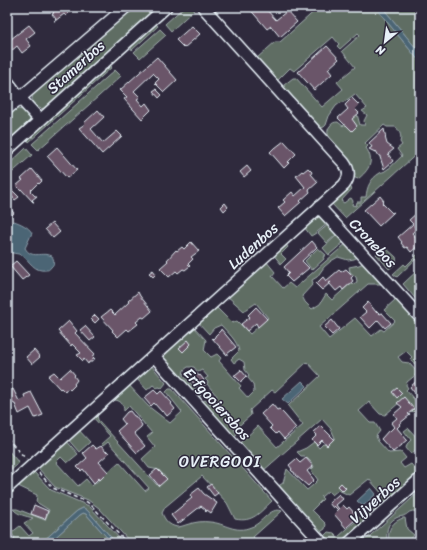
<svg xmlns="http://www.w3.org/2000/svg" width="427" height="550" font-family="Sriracha,sans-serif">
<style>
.green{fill:#5e6d64;stroke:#a3afae}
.water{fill:#4c6575;stroke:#8a9da9}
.building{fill:#6a5569;stroke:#e8f1f8}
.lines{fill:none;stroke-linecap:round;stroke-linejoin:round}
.street-casing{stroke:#e8f1f8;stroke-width:14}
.path{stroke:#e8f1f8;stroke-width:1.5;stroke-dasharray:4 3;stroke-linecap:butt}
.street{stroke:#2f2a3d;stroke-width:11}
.labels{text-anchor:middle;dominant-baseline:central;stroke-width:3;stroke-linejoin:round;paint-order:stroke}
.street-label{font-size:15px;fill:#e8f1f8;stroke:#2f2a3d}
.neighbourhood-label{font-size:16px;letter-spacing:1px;fill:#e8f1f8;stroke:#2f2a3d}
</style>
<rect width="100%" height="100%" fill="#2f2a3d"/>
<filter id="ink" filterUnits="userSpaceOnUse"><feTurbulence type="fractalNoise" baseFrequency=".025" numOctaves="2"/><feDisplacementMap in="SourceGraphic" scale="8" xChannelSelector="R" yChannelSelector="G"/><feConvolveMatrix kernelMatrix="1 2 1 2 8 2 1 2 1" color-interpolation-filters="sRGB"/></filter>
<g filter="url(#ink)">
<path class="green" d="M 133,7 L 160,7 L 46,108 C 34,111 28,101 35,91 Z
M 184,7 L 192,7 L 195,9 L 171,31 L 165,24 Z
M 319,7 L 375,7 L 420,62 L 420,151 L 345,218 L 330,202 L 349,185 L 352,189 L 341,201 L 344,203 L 349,199 L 351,198 L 353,201 L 352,205 L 356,206 L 357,202 L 361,202 L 361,197 L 366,197 C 367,187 370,179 380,173 C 381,172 384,172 385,171 C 392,167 397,160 402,156 L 397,149 L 402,145 L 400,142 C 402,136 400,132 396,127 L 387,127 L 384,125 L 365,143 L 368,146 L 366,148 C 375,161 369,170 358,179 L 353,177 C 351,171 350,164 347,159 C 342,150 321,137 330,126 C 332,123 334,122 338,122 L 343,126 L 357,114 L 360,125 L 365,125 L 364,121 L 367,115 L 362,111 L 367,108 L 355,94 L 344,102 L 340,103 L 336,106 L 329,116 L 326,125 L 324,127 L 320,128 L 284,88 L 284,85 L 293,78 L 296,78 L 322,107 L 343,89 L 337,82 L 355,67 L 342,51 L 360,35 L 358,33 L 340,49 L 337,46 L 339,44 L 333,37 L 294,71 L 290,68 L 277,81 L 257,58 L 275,42 L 280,42 Z
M 382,7 L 412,7 L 420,14 L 420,53 Z
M 153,24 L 156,24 L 158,26 L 132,50 L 130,46 Z
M 160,29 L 166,35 L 140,58 L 134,52 Z
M 108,63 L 112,67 L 29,142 L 27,138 Z
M 115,70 L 121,76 L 99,96 L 38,150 L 32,144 Z
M 18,109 C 27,110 31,116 29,124 L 7,145 L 7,116 L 14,110 Z
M 26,148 L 32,155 L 7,177 L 7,166 Z
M 317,217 C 322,218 324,219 328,223 L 316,233 L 311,236 L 304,227 L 313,219 Z
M 329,224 L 337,234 L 327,243 L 318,233 Z
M 337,235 L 344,242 L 329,255 L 323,248 Z
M 348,242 L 360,256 L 354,259 L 348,260 L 338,257 L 331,261 L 324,267 L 317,277 L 312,280 L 313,284 L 302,296 L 305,302 L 312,309 L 320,304 L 326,294 L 332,300 L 350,284 L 356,283 L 357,281 L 356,277 L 350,272 L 349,267 L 359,265 L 365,262 L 386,284 L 368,284 L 319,327 L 329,339 L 355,318 L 372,336 L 381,329 L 384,331 L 395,321 L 384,310 L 396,299 L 420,322 L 420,370 L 410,359 L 412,357 L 406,351 L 398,357 L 402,362 L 409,363 L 418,373 L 407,382 L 406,385 L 408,388 L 406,390 L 420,406 L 420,418 L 413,411 L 411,413 L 400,402 L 385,415 L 380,414 L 369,402 L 359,411 L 370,423 L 375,423 L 380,431 L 376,436 L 378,441 L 389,453 L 401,452 L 406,458 L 400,463 L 404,468 L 411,464 L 418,472 L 418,475 L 342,543 L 328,543 L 322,538 L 328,532 L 334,533 L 338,537 L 384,496 L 369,479 L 349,495 L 338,490 L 332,495 L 328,491 L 321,497 L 323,499 L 312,510 L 326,524 L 325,529 L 319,533 L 277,487 L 283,483 L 287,469 L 307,490 L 313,485 L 318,480 L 311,470 L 314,467 L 312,463 L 305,456 L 301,456 L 297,452 L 306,448 L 314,442 L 319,448 L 323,444 L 326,445 L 335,438 L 331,429 L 322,419 L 263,471 L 240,447 L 240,443 L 258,426 L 277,447 L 303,425 L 288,406 L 320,376 L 307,362 L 275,392 L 272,390 L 250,410 L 251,415 L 234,430 L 237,434 L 234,436 L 230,436 L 202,403 L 202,402 L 205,400 L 210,404 L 217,396 L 207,384 L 208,382 L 205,379 L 208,377 L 202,370 L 198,372 L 194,367 L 188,367 L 184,370 L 183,375 L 201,395 L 198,399 L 165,363 L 163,357 L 164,350 L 194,327 L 206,340 L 204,350 L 211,357 L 217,354 L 221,358 L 219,361 L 241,386 L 239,388 L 248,398 L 254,392 L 253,384 L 248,378 L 249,375 L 245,370 L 244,362 L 239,359 L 234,363 L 231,359 L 239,351 C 237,340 228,333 221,325 L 214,328 L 209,334 L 197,321 L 214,305 L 232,323 L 237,321 L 250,334 L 268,318 L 256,303 L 244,311 L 226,295 L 266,261 L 275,272 L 272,276 L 283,288 L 289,283 L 295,288 Z
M 285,243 L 288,247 L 281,254 L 286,259 L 281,264 L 273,254 Z
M 318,248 L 326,255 L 323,257 L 324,259 L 312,270 L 305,261 Z
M 386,248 L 396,257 C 398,263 393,266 389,269 L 376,254 L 383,249 Z
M 420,252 L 420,255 L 397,277 L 393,274 L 404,264 L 406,266 Z
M 420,268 L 420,304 L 403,284 Z
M 151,365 L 166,383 L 162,388 L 159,387 L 157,388 L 153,385 L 147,390 L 135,377 Z
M 127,383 L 148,406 L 170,423 L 182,412 L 166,392 L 169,389 L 172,389 L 272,501 C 260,512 253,523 235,519 L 227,503 L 202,476 L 165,507 L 162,513 C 165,520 168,525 177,527 C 181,527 185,525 189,524 C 196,522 202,521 210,522 C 225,523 235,534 251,527 C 262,524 270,506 282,511 L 253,537 L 255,539 L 251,543 L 131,543 L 99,508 L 88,500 L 55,487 L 38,468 L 37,465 L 65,439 L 78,454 L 67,463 L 61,457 L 56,462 L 78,486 L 86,479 L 92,486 L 119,462 L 145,491 L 149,488 L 108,442 L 103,446 L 101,444 L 110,436 L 91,415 L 97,409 L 100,412 L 97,415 L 98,420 L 157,485 L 166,478 L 159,470 L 149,468 L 142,459 L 155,447 L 147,437 L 152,433 L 129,406 L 124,411 C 124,404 120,400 114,400 L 104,408 Z
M 77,428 L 90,442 L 79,452 L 67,438 Z
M 408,428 L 420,441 L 420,446 L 411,454 L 406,448 L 407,444 L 411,440 L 404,431 Z
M 7,449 L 19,463 L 7,474 Z
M 33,471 L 51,490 L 89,506 L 124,543 L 116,543 L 87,510 L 83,508 L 77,511 L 41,543 L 9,543 L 15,538 L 11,533 L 20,526 L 29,536 L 33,533 L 24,523 L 33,518 C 26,516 18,515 13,509 L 17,509 L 45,520 L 49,510 L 36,502 L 37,495 L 16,485 L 13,493 L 9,489 L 10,487 L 31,472 Z
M 420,485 L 420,488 L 359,543 L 355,543 Z
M 420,491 L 420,513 C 416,511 412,510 408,513 C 407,514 406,515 405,515 C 403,517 399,516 396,518 C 387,522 385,534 388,543 L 386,543 L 382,539 L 377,543 L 374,541 L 371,543 L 362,543 Z
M 83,513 L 86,514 L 112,543 L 49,543 L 80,515 Z
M 403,518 L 405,518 L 407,529 L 414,535 L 408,543 L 390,543 C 386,532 391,522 403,518 Z"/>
<path class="water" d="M 375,7 L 382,7 L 420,53 L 420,62 Z
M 14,221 C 20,223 29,227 32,233 L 25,248 C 32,260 41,251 52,256 C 54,260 55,264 51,267 C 49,270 48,270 46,270 C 34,272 30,261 22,255 C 17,253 11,254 7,250 C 7,247 6,242 8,239 C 9,236 11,236 11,233 C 10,227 6,225 14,221 Z
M 302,381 L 307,386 L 288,404 L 282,399 Z
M 371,488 L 376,494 L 363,506 L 357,501 Z
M 83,508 L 87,510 L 116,543 L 112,543 L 86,514 L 83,513 L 80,515 L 49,543 L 41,543 L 77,511 Z"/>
<path class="building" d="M 51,7 L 70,7 L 72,10 L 66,16 L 64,14 L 55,21 L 54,21 L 56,19 L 52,14 L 54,13 L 50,8 Z
M 248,7 L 264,7 L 276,20 L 287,11 L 297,22 L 280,37 L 271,26 L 267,29 Z
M 29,25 L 35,32 L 26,39 L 31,46 L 22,53 L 17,46 L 10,52 L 7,48 L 7,34 L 11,39 Z
M 192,26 L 200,34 L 184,48 L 176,40 Z
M 327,46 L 339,59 L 328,69 L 332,74 L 314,90 L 298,72 Z
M 157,57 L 177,80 L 164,92 L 155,83 L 159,79 L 153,73 L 134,91 L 140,97 L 137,99 L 143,106 L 146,103 L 151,110 L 142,119 L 124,99 L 127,97 L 120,90 Z
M 156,89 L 162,95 L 159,98 L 153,91 Z
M 352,98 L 359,105 L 355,109 L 359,113 L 352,119 L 357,126 L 352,131 L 346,125 L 345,125 L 338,118 L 348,109 L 345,105 Z
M 98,110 L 104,117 L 91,129 L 103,143 L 117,131 L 122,136 L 102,154 L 79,128 L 85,124 L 84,123 Z
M 384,129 L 385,134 L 386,136 L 385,137 L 387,144 L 394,149 L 388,154 L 393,161 L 384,169 L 380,157 L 380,156 L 379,156 L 376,151 L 375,152 L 369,149 L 372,147 L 369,143 Z
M 284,141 L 296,154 L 288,162 L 289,163 L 284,168 L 270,152 L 275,147 L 275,148 Z
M 57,147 L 77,170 L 67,178 L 47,156 Z
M 247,166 L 251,171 L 244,177 L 240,172 Z
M 308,168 L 312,172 L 311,174 L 318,182 L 309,190 L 310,192 L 300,201 L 301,202 L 285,216 L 278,208 L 285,202 L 283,200 L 292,192 L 295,196 L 305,187 L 296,176 L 302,171 L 303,172 Z
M 32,169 L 42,181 L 39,184 L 38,183 L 30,191 L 35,196 L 37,196 L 32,200 L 34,202 L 33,202 L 21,189 L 20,190 L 16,186 L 23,180 L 21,179 Z
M 12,190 L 19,197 L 15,200 L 9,193 Z
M 380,196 L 384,201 L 382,203 L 392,213 L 394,212 L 379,226 L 364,210 Z
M 225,203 L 228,207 L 224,211 L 221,207 Z
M 7,205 L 14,213 L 7,220 Z
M 418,212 L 420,214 L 420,221 L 414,226 L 417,229 L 412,233 L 420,242 L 420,244 L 411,252 L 407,247 L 405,248 L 401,243 L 402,242 L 398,237 L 413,224 L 409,220 Z
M 52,223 L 60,232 L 53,238 L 45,229 Z
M 312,241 L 317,247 L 302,261 L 309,268 L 292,282 L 286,276 L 289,273 L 284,267 Z
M 191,242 L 199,251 L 191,257 L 193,259 L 188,264 L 190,266 L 185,270 L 183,269 L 178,273 L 176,271 L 169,277 L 160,268 L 168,261 L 167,260 L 176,250 L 177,251 L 182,247 L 184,249 Z
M 16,261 L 29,275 L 22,280 L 10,266 Z
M 346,269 L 353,276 L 351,278 L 353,281 L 343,290 L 341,287 L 336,291 L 329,283 L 331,282 L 322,290 L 316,284 L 323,277 L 326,281 L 339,270 L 341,272 Z
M 153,270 L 156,274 L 153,277 L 149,273 Z
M 138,292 L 140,296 L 152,311 L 144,318 L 142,317 L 136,322 L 138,324 L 129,331 L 127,329 L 118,337 L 112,331 L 113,330 L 101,317 L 110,310 L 115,315 L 129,302 L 128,301 Z
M 368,302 L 376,312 L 377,311 L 380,314 L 382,313 L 391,323 L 385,328 L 378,320 L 370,328 L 360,317 L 366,312 L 362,308 Z
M 256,307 L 267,319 L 258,327 L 256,323 L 247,331 L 241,324 L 250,317 L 248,315 Z
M 95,315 L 99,319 L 95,323 L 91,319 Z
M 332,320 L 339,329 L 332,335 L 324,327 Z
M 69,321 L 77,331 L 75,333 L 95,354 L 92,356 L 95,359 L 93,359 L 92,362 L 89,362 L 88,364 L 84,359 L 83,361 L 77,355 L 81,353 L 72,344 L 71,346 L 58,331 Z
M 85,326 L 95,337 L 90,341 L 80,330 Z
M 221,329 L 236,347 L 227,354 L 227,355 L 212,338 L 213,339 L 215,337 L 215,336 L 221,330 Z
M 188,340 L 191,344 L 183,352 L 179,348 Z
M 34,350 L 40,357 L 32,364 L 26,357 Z
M 70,369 L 75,375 L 74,376 L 77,380 L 74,384 L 75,385 L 70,390 L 68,388 L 65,392 L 61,388 L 60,389 L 48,376 L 54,372 L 60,378 Z
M 240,369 L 247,377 L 246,376 L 241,381 L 241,382 L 234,375 L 235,375 L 241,370 Z
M 194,370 L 199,376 L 200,375 L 204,380 L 203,381 L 206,384 L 200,390 L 187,376 Z
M 420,378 L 420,389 L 415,393 L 410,387 Z
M 397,388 L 402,393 L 397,398 L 392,392 Z
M 13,389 L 19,401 L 25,398 L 24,395 L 31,392 L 43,415 L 35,418 L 30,408 L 19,414 L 15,404 L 14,404 L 7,392 Z
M 154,390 L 158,394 L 161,391 L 172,403 L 171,404 L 175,409 L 167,416 L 163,411 L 162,412 L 154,403 L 151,406 L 144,398 Z
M 404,397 L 414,409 L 408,414 L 410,415 L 399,424 L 400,425 L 397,428 L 407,440 L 402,444 L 402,445 L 393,452 L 381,439 L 389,430 L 390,431 L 394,427 L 391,423 L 397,418 L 394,414 L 402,407 L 397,403 Z
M 272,404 L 277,410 L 279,409 L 284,414 L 296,428 L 284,439 L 278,432 L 276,434 L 270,428 L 272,426 L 261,414 Z
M 130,411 L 134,416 L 135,416 L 142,425 L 141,427 L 134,433 L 145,446 L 137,453 L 117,431 L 125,424 L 121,419 L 127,412 Z
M 321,426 L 334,439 L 327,446 L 322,440 L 317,445 L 312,440 L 317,435 L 314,432 Z
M 92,445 L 96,449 L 101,446 L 106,452 L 107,451 L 109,453 L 99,462 L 108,472 L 100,480 L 99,478 L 94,483 L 83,469 L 81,471 L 77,467 L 87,458 L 83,453 Z
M 182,457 L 186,461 L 183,464 L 179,460 Z
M 306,458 L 313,466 L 307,471 L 314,480 L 308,486 L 295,475 L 295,474 L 294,472 L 293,472 L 291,470 L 292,469 L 289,465 L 296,459 L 300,463 Z
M 157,469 L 167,479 L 159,486 L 150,475 Z
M 341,483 L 346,488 L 343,491 L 338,486 Z
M 211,484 L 218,493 L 214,496 L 207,487 Z
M 199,488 L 204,494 L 217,503 L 211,513 L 207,510 L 206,512 L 205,511 L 206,510 L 201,506 L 178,524 L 171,515 L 192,498 L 190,495 Z
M 339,494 L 343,499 L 336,505 L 339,509 L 343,505 L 347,509 L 349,507 L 355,514 L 353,516 L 356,519 L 346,528 L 334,514 L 338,510 L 334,506 L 333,508 L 329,503 Z
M 34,505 L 48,511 L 45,519 L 31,514 Z"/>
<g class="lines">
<defs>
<path id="street" d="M 7,81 L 20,98 L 40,120
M 7,109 L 126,7
M 7,150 L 166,7
M 319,207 L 420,317
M 154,356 L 322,543
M 7,488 L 344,185 C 350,177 350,171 344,163 L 203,7
M 349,543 L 420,479"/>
</defs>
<use href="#street" class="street-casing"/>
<path class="path" d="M 416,7 L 420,11
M 7,438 L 26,459
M 39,473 L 53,488 L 87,502 L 92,506 L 127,543"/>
<use href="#street" class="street"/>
</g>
</g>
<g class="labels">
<g class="street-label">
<text transform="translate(76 67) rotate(-42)">Stamerbos</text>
<text transform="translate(373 243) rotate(47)">Cronebos</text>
<text transform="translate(253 246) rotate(-42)">Ludenbos</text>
<text transform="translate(217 404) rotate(48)">Erfgooiersbos</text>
<text transform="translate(375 500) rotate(-42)">Vijverbos</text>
</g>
<g class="neighbourhood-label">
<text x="220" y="461">OVERGOOI</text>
</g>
</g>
<rect width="427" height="550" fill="none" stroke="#2f2a3d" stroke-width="24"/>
<rect x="12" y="12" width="403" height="526" fill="none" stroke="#e8f1f8" stroke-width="1.5" filter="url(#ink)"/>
<g transform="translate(385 42) rotate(209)" stroke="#2f2a3d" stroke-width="3" paint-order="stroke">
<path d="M0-3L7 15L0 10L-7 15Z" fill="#e8f1f8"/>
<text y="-6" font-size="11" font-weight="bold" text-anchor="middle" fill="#e8f1f8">N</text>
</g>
</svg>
